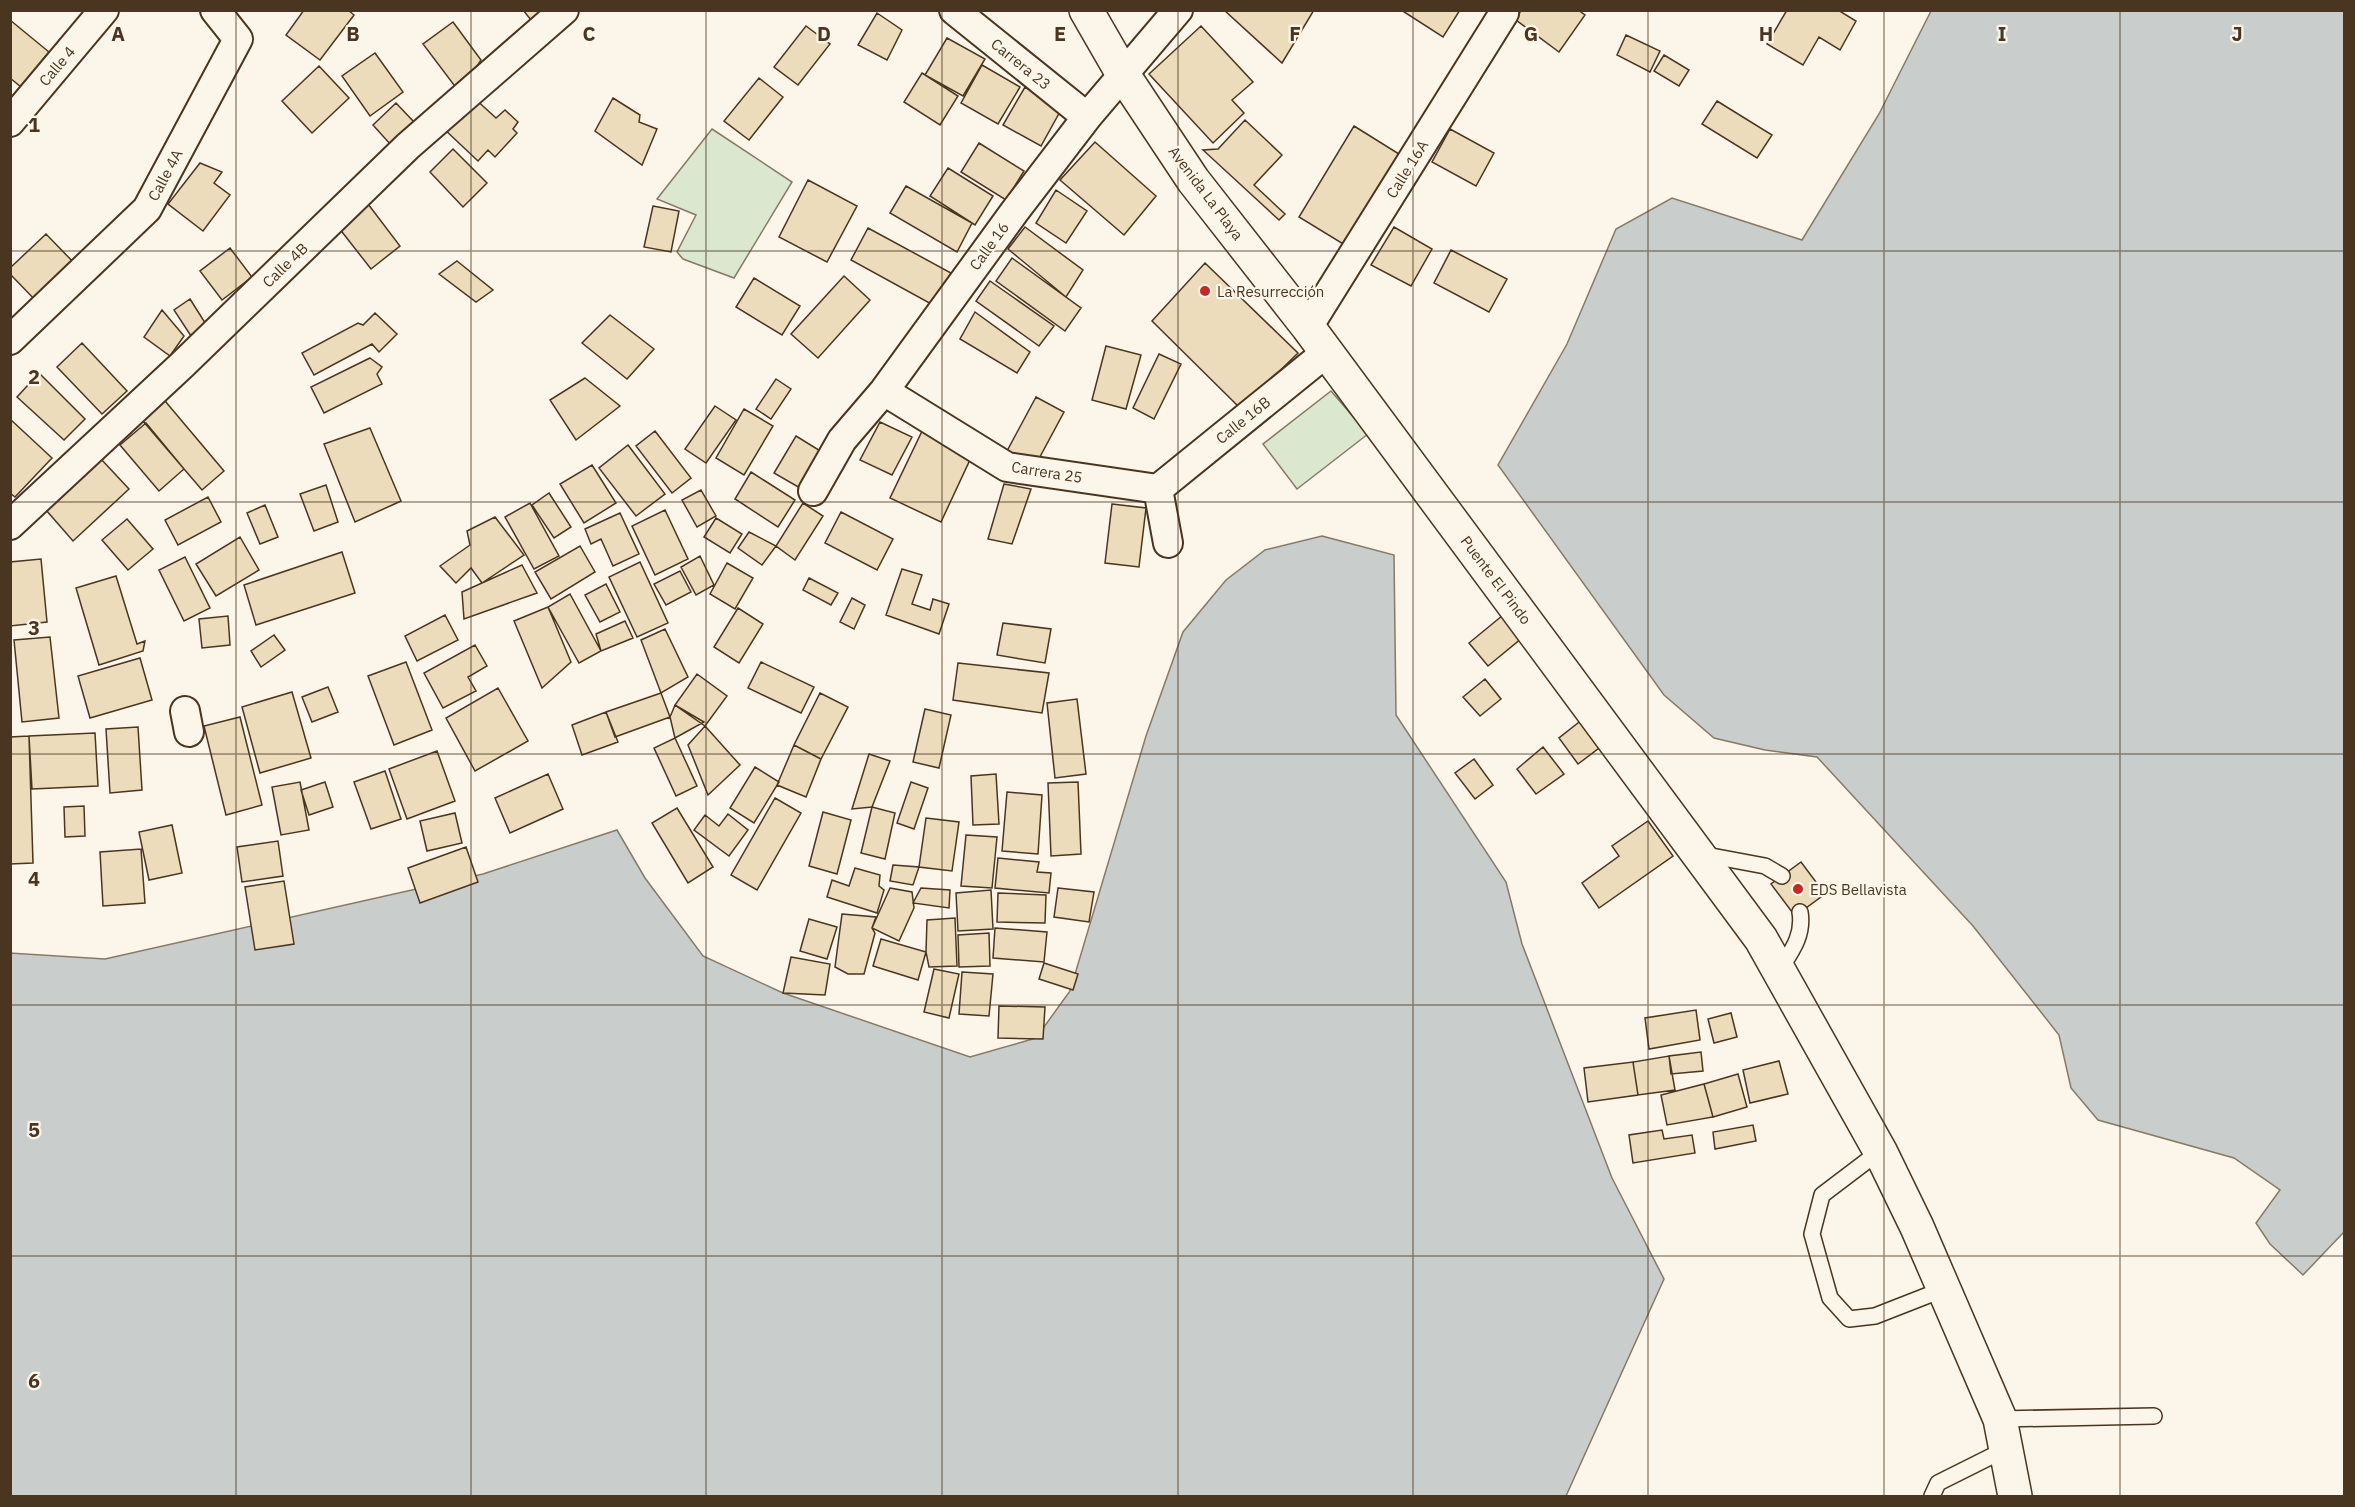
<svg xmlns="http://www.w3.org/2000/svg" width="2355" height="1507" font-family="'IBM Plex Sans',sans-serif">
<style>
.green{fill:#dce7d0;stroke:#887966;stroke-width:1.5}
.water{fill:#c9cecd;stroke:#887966;stroke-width:1.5}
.building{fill:#ecdcbc;stroke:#4a3520;stroke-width:1.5}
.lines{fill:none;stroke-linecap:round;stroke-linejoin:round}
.lane-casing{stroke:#4a3520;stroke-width:18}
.street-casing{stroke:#4a3520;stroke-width:32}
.primary-casing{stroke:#4a3520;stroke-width:36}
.lane{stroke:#fbf6e9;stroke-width:15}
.street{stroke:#fbf6e9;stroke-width:28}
.primary{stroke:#fbf6e9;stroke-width:33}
.grid{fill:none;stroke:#4a3520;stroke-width:1.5;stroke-opacity:0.55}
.poi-dot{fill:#c62828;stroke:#fbf6e9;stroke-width:2}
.labels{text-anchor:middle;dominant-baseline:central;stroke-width:4.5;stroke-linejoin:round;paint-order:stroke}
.street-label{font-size:15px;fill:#4a3520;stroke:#fbf6e9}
.poi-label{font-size:15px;fill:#4a3520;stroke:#fbf6e9;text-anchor:start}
.grid-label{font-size:20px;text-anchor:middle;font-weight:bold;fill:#4a3520;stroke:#fbf6e9;stroke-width:4.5;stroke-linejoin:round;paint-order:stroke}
</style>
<rect width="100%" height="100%" fill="#fbf6e9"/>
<path class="green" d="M 712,129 L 792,182 L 734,278 L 683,259 L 677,252 L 696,215 L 657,199 Z
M 1331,391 L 1368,434 L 1297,489 L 1263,444 Z"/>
<path class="water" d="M 1931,11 L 2344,11 L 2344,1232 L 2303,1275 L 2270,1244 L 2256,1223 L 2280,1190 L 2234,1158 L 2098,1120 L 2071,1088 L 2059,1035 L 1973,926 L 1817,757 L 1765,750 L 1714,738 L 1664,695 L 1498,465 L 1567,344 L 1616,229 L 1672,198 L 1802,240 L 1879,114 Z
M 1322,536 L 1394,555 L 1396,715 L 1506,882 L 1522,944 L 1612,1178 L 1664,1279 L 1566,1496 L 11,1496 L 10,953 L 105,959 L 483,874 L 617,830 L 645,878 L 703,956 L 783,993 L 970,1057 L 1036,1038 L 1070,991 L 1146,736 L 1183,632 L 1226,580 L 1265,550 Z"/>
<path class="building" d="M 304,10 L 348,10 L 354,15 L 320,60 L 286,35 Z
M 523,10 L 542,10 L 531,20 Z
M 1224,10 L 1314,10 L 1282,63 Z
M 1401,10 L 1460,10 L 1443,37 Z
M 1521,10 L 1578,10 L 1585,15 L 1559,52 L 1516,20 Z
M 1787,10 L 1838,10 L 1856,21 L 1840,50 L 1819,37 L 1803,65 L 1767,44 Z
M 877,13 L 902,30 L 887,60 L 858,45 Z
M 10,20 L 49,52 L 21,87 L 10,78 Z
M 453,22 L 481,60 L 460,93 L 423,44 Z
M 806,26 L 830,44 L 798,85 L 774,67 Z
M 1201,26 L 1253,82 L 1232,100 L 1244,113 L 1213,143 L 1149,74 Z
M 1626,35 L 1660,51 L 1650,72 L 1617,55 Z
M 947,38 L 985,59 L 963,96 L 925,75 Z
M 375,53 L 403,92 L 370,116 L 342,76 Z
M 1664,55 L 1689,70 L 1679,86 L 1654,71 Z
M 982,65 L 1020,87 L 998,124 L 961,103 Z
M 319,66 L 349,98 L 312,133 L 282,101 Z
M 922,73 L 958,96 L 940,125 L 904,102 Z
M 759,78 L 783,97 L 749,140 L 724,121 Z
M 1025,87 L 1062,108 L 1041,146 L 1003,125 Z
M 472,96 L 496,118 L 505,110 L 518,122 L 513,129 L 517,133 L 495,157 L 488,150 L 478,161 L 443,128 Z
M 613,98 L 640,115 L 639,122 L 657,129 L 642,165 L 595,131 Z
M 1717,101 L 1772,135 L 1757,158 L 1702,124 Z
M 396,103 L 414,122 L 391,145 L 373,125 Z
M 1245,120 L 1282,155 L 1254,185 L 1285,214 L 1279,220 L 1203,150 L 1218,149 Z
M 1354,126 L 1407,159 L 1353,250 L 1299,217 Z
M 1450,129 L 1494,153 L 1476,186 L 1432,162 Z
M 1095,142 L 1156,196 L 1124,235 L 1060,180 Z
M 979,143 L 1024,171 L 1006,200 L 961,172 Z
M 453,149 L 487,183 L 463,207 L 430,172 Z
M 200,163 L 222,172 L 214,183 L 230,195 L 203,231 L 168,204 Z
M 948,168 L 993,196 L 975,225 L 930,196 Z
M 808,180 L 857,206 L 827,262 L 779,237 Z
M 906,186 L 972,223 L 957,252 L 890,213 Z
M 1056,190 L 1087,211 L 1066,243 L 1036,223 Z
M 368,204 L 400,246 L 371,269 L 339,228 Z
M 653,206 L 679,211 L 671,252 L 644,247 Z
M 1025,227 L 1083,270 L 1066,297 L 1008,249 Z
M 1394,227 L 1432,249 L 1411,286 L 1371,265 Z
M 868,228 L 951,273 L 933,305 L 851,260 Z
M 46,234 L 78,267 L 39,304 L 10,274 L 10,268 Z
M 230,248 L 252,277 L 222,300 L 200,271 Z
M 1451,250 L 1507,279 L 1489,312 L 1434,283 Z
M 1012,258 L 1081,308 L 1065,331 L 996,281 Z
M 457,261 L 493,290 L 476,302 L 439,274 Z
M 1205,263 L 1298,353 L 1241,409 L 1152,321 Z
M 844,276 L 870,300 L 818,358 L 791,334 Z
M 754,278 L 800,306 L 782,335 L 736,307 Z
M 990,281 L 1054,326 L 1039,346 L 976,301 Z
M 190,299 L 209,329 L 193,339 L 174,310 Z
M 162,310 L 184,336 L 170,356 L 144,337 Z
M 975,312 L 1030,352 L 1017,373 L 960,339 Z
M 375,313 L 397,334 L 379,352 L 372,344 L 314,375 L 302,353 L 358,323 L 363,325 Z
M 610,315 L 654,349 L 627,379 L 582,343 Z
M 82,343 L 127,391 L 102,414 L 57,367 Z
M 1106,346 L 1141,355 L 1126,409 L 1092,400 Z
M 1159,354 L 1181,364 L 1154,419 L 1133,408 Z
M 370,358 L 382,367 L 377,374 L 382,384 L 324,413 L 311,387 Z
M 39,373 L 85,419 L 64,440 L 17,397 Z
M 585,378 L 620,406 L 576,440 L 550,400 Z
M 776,379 L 791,389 L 771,419 L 756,409 Z
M 160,395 L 224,471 L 202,490 L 137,414 Z
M 1036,397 L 1064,412 L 1035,466 L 1007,451 Z
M 715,406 L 736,420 L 706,463 L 685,449 Z
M 744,409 L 773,426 L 744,475 L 716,458 Z
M 10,419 L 52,458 L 15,497 L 10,493 Z
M 880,422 L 912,437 L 892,475 L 860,460 Z
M 146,423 L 184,469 L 159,491 L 120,445 Z
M 925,425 L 975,449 L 941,522 L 890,498 Z
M 370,428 L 401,501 L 355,522 L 324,444 Z
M 655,431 L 691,478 L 672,493 L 636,446 Z
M 796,436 L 822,452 L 800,488 L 774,473 Z
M 628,445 L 665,494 L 636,516 L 599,468 Z
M 101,459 L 129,489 L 73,541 L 46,510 Z
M 592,465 L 616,503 L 584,523 L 560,484 Z
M 751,472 L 795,500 L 778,527 L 735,499 Z
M 1004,484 L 1031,489 L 1012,544 L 988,539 Z
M 326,485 L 338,522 L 314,531 L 300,494 Z
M 701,490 L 716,516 L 697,527 L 682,500 Z
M 549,493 L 571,527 L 554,538 L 532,505 Z
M 208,497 L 221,522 L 178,545 L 165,520 Z
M 530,503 L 559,556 L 534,569 L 505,517 Z
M 803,503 L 823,516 L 795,560 L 776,546 Z
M 1112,504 L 1146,508 L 1139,567 L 1105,563 Z
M 265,505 L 278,537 L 260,544 L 247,513 Z
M 665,510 L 688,559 L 655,575 L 632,526 Z
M 841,512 L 893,539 L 877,570 L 825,543 Z
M 620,513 L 639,554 L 613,566 L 601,539 L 591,544 L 585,529 Z
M 495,517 L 524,555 L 482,583 L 471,568 L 456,583 L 440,566 L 470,545 L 467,531 Z
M 716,518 L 742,534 L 730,553 L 704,537 Z
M 127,519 L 153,549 L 128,570 L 102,540 Z
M 749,532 L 776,546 L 762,565 L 738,548 Z
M 240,537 L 259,570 L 216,596 L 196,564 Z
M 580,546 L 595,572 L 551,599 L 535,572 Z
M 342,552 L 355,593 L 256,625 L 244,585 Z
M 700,556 L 714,585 L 696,595 L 681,567 Z
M 185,557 L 210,608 L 184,621 L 159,570 Z
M 41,559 L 47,622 L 10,626 L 10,562 Z
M 640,562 L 668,623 L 637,637 L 609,577 Z
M 727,563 L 753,578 L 735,609 L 710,594 Z
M 522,565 L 537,593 L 464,619 L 462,592 Z
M 902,569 L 922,575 L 912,604 L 930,610 L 933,599 L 949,604 L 939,634 L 886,615 Z
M 680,571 L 691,592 L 666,605 L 654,584 Z
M 116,576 L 137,644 L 145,641 L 143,651 L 99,665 L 76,588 Z
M 809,578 L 838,593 L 831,605 L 803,590 Z
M 606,584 L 620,612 L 600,622 L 585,595 Z
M 570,594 L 601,651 L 579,663 L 548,607 Z
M 852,598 L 865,605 L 854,629 L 840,622 Z
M 548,607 L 571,662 L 542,688 L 514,621 Z
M 738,608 L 763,624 L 739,663 L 714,647 Z
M 1508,611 L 1527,634 L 1488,666 L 1469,643 Z
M 445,615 L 458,640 L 417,661 L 405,636 Z
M 228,616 L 230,645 L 202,648 L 199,619 Z
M 625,621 L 633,638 L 601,651 L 596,634 Z
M 1003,623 L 1051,629 L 1045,663 L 997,655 Z
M 665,629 L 688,677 L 661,693 L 641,640 Z
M 274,635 L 285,650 L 261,667 L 251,651 Z
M 50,637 L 59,718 L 22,722 L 14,640 Z
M 475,645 L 487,666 L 468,677 L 476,691 L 443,708 L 424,673 Z
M 140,658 L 152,700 L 90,718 L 78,676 Z
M 406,662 L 432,730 L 394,745 L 368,676 Z
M 761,662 L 814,687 L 801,713 L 748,688 Z
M 958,663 L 1049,673 L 1042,713 L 953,700 Z
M 697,674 L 727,696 L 705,726 L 675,705 Z
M 1485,679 L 1501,699 L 1480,716 L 1463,697 Z
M 328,687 L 338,712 L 312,722 L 302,697 Z
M 498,688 L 528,741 L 475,771 L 446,718 Z
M 292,692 L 311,758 L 260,773 L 242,707 Z
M 661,693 L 670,717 L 615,737 L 606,712 Z
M 820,693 L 848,707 L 821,759 L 794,745 Z
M 1077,699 L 1086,774 L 1055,778 L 1047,703 Z
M 675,705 L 704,722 L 675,738 L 670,717 Z
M 925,709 L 951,715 L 939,768 L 913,762 Z
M 606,712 L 618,742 L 582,755 L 572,725 Z
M 240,717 L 262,805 L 226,815 L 204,726 Z
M 1583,719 L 1603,745 L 1578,764 L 1559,738 Z
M 705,726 L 740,765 L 708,795 L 688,745 Z
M 138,727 L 142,790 L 110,793 L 106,729 Z
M 95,733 L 98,786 L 32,789 L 29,736 Z
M 29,736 L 33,863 L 10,864 L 10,737 Z
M 675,738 L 697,786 L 676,796 L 654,748 Z
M 794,745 L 821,759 L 806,797 L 777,785 Z
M 1543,747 L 1564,774 L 1536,794 L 1517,769 Z
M 437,751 L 455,801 L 407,819 L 389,769 Z
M 869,754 L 890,761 L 872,807 L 852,809 Z
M 1474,759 L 1493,785 L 1475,799 L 1455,773 Z
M 755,767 L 779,782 L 754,823 L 730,808 Z
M 385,771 L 401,819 L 371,829 L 354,782 Z
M 548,774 L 563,809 L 510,833 L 495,798 Z
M 996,774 L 999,824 L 973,825 L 971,776 Z
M 300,782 L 309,830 L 281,835 L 272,787 Z
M 325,782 L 333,807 L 309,815 L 301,790 Z
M 911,782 L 928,788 L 914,829 L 897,823 Z
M 1078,782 L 1081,854 L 1051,856 L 1048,783 Z
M 1007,792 L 1042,795 L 1038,854 L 1002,851 Z
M 775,798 L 801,813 L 757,890 L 731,875 Z
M 84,806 L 85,836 L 65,837 L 64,807 Z
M 872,807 L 895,813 L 885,859 L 861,853 Z
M 677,808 L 713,867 L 688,883 L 652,823 Z
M 823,812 L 851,820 L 837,874 L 809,866 Z
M 455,813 L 462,843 L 427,851 L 420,821 Z
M 728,814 L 748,830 L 729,856 L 694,830 L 705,815 L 719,826 Z
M 926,818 L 959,822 L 952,871 L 919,867 Z
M 1648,821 L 1673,856 L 1599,908 L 1582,883 L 1619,856 L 1612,846 Z
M 172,825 L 182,873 L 149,880 L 139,832 Z
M 966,835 L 997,837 L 992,888 L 961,886 Z
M 278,841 L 283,876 L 242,882 L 237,847 Z
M 466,847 L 478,882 L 420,903 L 408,868 Z
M 141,849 L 145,903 L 103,906 L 100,852 Z
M 998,858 L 1039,862 L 1037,872 L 1051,873 L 1049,893 L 995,888 Z
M 1801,862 L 1825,894 L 1795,916 L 1771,884 Z
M 893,865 L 919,867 L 913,885 L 890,881 Z
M 855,868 L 880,875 L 879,886 L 884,890 L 877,913 L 827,897 L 832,880 L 849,886 Z
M 284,881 L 294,944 L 255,950 L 245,887 Z
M 890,888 L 912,892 L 914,908 L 899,941 L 872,928 Z
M 921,888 L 950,890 L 949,908 L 913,903 Z
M 1058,888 L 1094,892 L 1089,922 L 1054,917 Z
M 991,890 L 993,929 L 958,931 L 956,893 Z
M 998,893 L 1046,895 L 1045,923 L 997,922 Z
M 842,914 L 876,917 L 872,928 L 875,933 L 864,974 L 848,974 L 835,967 Z
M 955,918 L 957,966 L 929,967 L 926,952 L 927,920 Z
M 809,919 L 837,927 L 827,959 L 800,951 Z
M 995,928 L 1047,932 L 1044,962 L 993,958 Z
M 989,933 L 990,966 L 959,967 L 958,935 Z
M 881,939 L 926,952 L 918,980 L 873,966 Z
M 791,957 L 830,964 L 825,995 L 783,993 Z
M 1044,963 L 1078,974 L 1073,990 L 1039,979 Z
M 934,969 L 959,974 L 949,1018 L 924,1012 Z
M 962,972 L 993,974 L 989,1016 L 959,1014 Z
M 999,1006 L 1045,1007 L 1043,1039 L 998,1038 Z
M 1696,1010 L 1700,1040 L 1649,1049 L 1645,1018 Z
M 1731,1013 L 1737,1037 L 1714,1043 L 1708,1019 Z
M 1701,1052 L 1703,1071 L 1671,1074 L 1669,1056 Z
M 1669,1056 L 1675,1090 L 1638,1095 L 1633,1062 Z
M 1779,1061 L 1788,1094 L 1750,1103 L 1743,1070 Z
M 1633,1062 L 1638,1095 L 1588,1102 L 1584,1068 Z
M 1738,1074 L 1747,1107 L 1713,1117 L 1704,1084 Z
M 1704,1084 L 1713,1117 L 1667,1125 L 1661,1095 Z
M 1753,1125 L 1756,1141 L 1715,1149 L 1713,1132 Z
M 1662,1130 L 1664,1139 L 1692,1135 L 1695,1153 L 1633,1163 L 1629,1135 Z"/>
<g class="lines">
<defs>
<path id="lane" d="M 1701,854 L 1765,866 L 1782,876
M 1779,971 C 1791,952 1804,936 1800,912
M 1880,1151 L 1822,1195 L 1812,1234 L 1830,1298 L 1849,1319 L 1875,1316 L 1944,1289
M 2000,1419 L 2154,1416
M 1932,1496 L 1938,1483 L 2006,1449"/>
<path id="street" d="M 954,10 L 1087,117
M 10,122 L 104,10
M 1308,327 L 1504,13 L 1502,10
M 10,340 L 147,209 L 238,39 L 215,10
M 884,391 L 1007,467 L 1158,489
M 1158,489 L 1327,352
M 1158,489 L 1168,543
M 813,491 L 842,440 L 884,391 L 1015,211 L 1087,117 L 1178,10
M 10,525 L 182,365 L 408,146 L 564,10
M 185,711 L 189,732"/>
<path id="primary" d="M 1086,10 L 1124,76 L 1193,180 L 1308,327 L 1761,939 L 1880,1151 L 1917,1227 L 2000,1419 L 2015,1496"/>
</defs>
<use href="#lane" class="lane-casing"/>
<use href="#street" class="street-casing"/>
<use href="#primary" class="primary-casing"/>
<use href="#lane" class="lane"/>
<use href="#street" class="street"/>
<use href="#primary" class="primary"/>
</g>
<path class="grid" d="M 236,10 L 236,1496M 471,10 L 471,1496M 706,10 L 706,1496M 942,10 L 942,1496M 1178,10 L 1178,1496M 1413,10 L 1413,1496M 1648,10 L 1648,1496M 1884,10 L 1884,1496M 2120,10 L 2120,1496M 10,251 L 2344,251M 10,502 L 2344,502M 10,754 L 2344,754M 10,1005 L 2344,1005M 10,1256 L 2344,1256"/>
<g class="poi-dot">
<circle cx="1205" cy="291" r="6"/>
<circle cx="1798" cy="889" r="6"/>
</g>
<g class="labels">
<g class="street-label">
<text transform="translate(1021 64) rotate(39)">Carrera 23</text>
<text transform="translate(57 66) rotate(-50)">Calle 4</text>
<text transform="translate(1407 169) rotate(-58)">Calle 16A</text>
<text transform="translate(165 175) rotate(-62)">Calle 4A</text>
<text transform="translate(1206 193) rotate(53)">Avenida La Playa</text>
<text transform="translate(989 246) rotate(-54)">Calle 16</text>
<text transform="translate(285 265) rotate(-44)">Calle 4B</text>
<text transform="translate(1243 420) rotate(-39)">Calle 16B</text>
<text transform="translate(1047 472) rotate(9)">Carrera 25</text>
<text transform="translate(1496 580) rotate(53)">Puente El Pindo</text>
</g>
<g class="poi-label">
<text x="1217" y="291">La Resurrección</text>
<text x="1810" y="889">EDS Bellavista</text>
</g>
</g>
<g class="grid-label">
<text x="118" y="41">A</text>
<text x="353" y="41">B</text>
<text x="589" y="41">C</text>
<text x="824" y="41">D</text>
<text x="1060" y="41">E</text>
<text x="1295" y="41">F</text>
<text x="1531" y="41">G</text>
<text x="1766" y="41">H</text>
<text x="2002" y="41">I</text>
<text x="2237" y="41">J</text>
<text x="34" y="132">1</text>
<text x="34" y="384">2</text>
<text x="34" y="635">3</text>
<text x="34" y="886">4</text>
<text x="34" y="1137">5</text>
<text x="34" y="1388">6</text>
</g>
<rect width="2355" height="1507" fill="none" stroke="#4a3520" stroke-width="24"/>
</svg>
